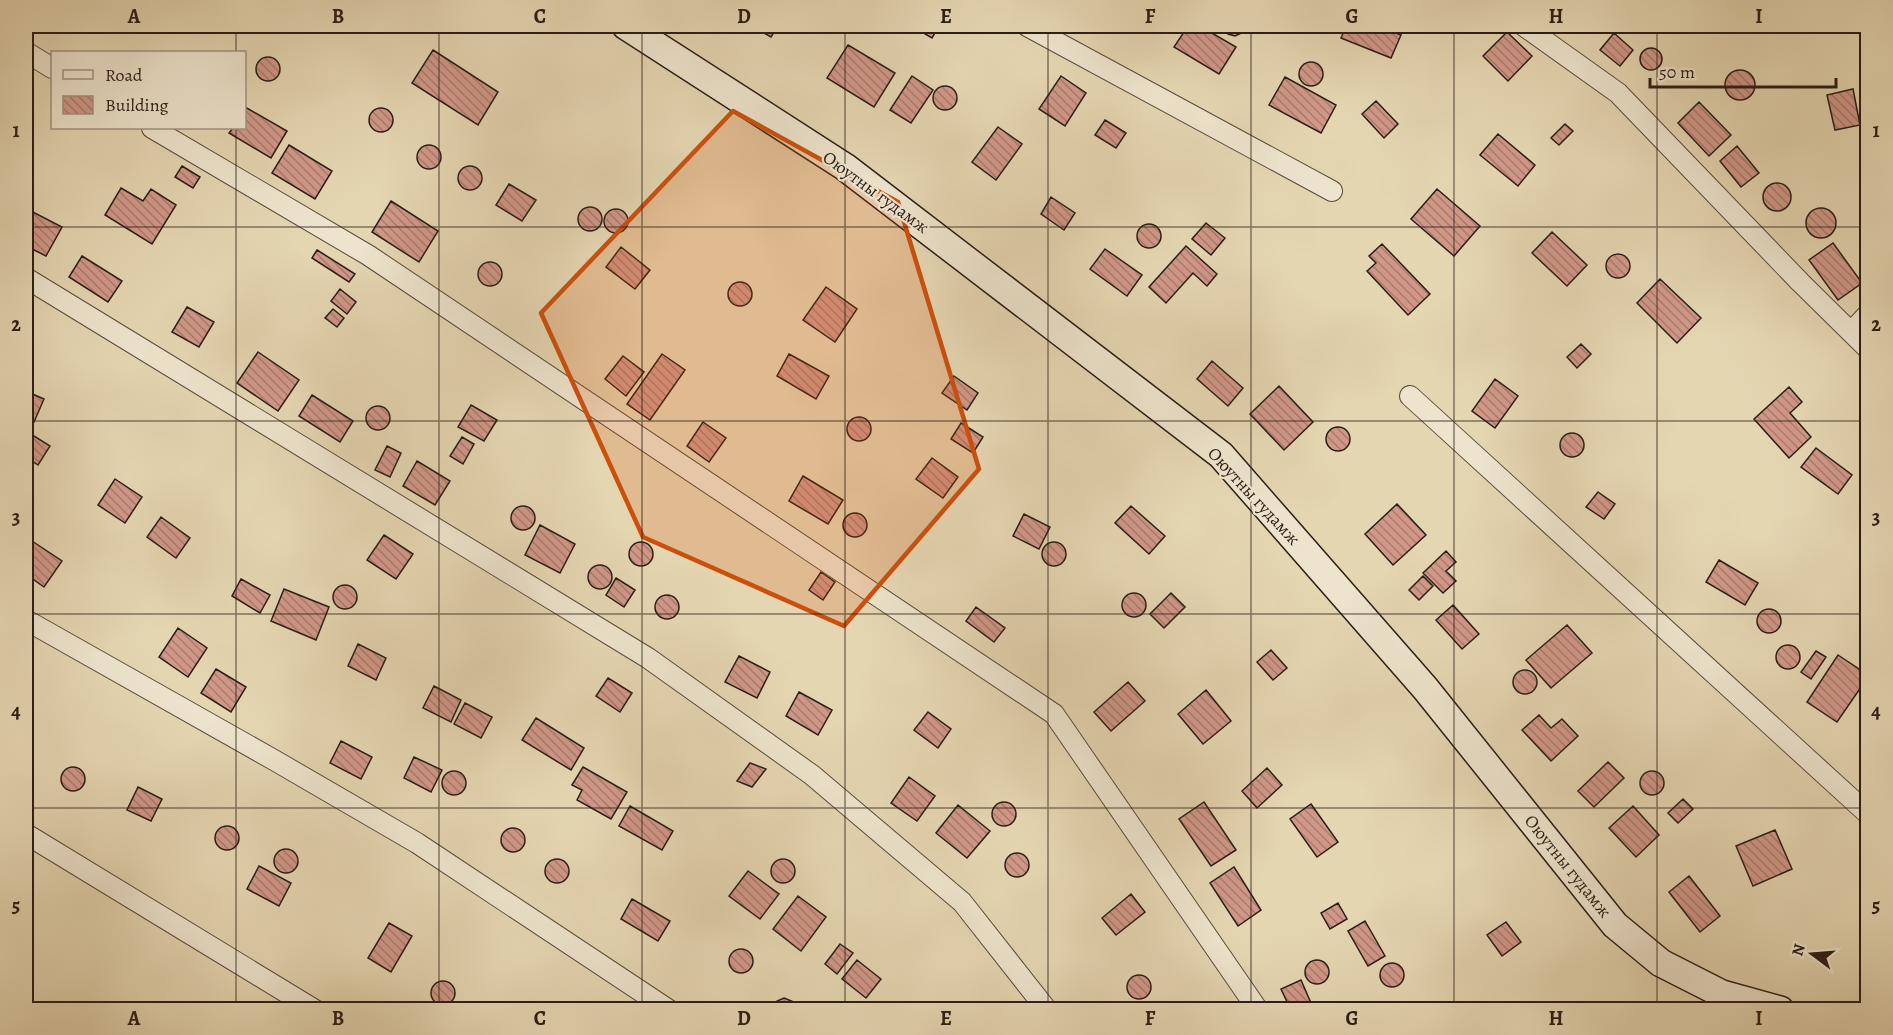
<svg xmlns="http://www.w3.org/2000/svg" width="1893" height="1035" font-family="Alegreya,serif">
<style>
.building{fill:url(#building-back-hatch);stroke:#2a1d15;stroke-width:1.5}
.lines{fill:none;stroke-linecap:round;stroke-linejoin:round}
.street-casing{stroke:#594b3c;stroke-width:22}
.secondary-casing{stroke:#2a1d15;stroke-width:30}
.street{stroke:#eee4cd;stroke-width:20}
.secondary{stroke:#eee4cd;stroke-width:27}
.marked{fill:#cc500d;fill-opacity:0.2;stroke:#cc500d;stroke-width:4.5;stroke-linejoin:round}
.grid{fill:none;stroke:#2a1d15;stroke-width:1.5;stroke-opacity:0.55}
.labels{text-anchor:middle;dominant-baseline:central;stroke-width:4.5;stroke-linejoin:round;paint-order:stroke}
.street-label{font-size:18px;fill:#2a1d15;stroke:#eee4cd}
.neatline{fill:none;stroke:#2a1d15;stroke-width:2}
.grid-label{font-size:20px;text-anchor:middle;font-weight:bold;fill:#2a1d15}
</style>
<defs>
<pattern id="building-back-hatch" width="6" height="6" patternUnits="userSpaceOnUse" patternTransform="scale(1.5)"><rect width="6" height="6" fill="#d19888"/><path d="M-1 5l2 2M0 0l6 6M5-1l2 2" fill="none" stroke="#aa7b6e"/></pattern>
</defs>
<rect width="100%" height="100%" fill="#e5d6b2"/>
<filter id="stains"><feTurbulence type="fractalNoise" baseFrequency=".00333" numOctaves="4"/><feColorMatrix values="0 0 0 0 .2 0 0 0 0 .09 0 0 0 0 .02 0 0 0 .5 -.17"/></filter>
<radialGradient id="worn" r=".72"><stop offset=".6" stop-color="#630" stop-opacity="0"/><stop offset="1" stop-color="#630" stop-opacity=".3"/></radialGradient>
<path class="building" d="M 752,26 L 778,26 L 771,37 Z
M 917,26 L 939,26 L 932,38 L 915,28 Z
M 1188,26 L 1200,26 L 1236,47 L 1219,74 L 1174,47 Z
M 1223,26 L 1247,26 L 1246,31 L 1235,36 L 1228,34 Z
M 1346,26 L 1378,26 L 1401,35 L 1391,58 L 1341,38 Z
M 1507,32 L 1532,56 L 1508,81 L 1483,56 Z
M 1614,33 L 1633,50 L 1620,66 L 1600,50 Z
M 848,45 L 895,73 L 874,107 L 827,78 Z
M1640 59a11 11 0 1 1 22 0a11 11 0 1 1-22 0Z
M 433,50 L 498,92 L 478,125 L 412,83 Z
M256 69a12 12 0 1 1 24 0a12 12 0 1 1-24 0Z
M1299 74a12 12 0 1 1 24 0a12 12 0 1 1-24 0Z
M1725 85a15 15 0 1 1 30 0a15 15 0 1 1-30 0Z
M 912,76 L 933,90 L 911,123 L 890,110 Z
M 1061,76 L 1086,93 L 1065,126 L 1039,109 Z
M 1285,77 L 1336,105 L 1321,133 L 1269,105 Z
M933 98a12 12 0 1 1 24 0a12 12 0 1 1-24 0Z
M 1853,89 L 1860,125 L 1835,130 L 1827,95 Z
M 1376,101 L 1398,124 L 1384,138 L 1362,114 Z
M 1699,102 L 1731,135 L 1709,156 L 1678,123 Z
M 245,107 L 287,131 L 271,158 L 229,133 L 233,128 L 244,128 Z
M369 120a12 12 0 1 1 24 0a12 12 0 1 1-24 0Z
M 1105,120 L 1126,133 L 1116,148 L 1095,135 Z
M 1565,124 L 1573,131 L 1559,145 L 1551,138 Z
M 998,127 L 1022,144 L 996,180 L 972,162 Z
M 1498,134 L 1535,165 L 1518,186 L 1480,155 Z
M 289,145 L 332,171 L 315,199 L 272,173 Z
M417 157a12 12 0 1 1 24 0a12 12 0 1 1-24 0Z
M 1737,146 L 1759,173 L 1741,187 L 1720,161 Z
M 182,166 L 200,177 L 193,188 L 175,177 Z
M458 178a12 12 0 1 1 24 0a12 12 0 1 1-24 0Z
M1763 197a14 14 0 1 1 28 0a14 14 0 1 1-28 0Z
M 509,184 L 536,200 L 522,221 L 496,205 Z
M 121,188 L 143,201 L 151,189 L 176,205 L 152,244 L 105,215 Z
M 1437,189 L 1480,226 L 1454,256 L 1411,219 Z
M 1051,197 L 1075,213 L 1064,230 L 1041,214 Z
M 391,201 L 438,231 L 419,262 L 372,232 Z
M578 219a12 12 0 1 1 24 0a12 12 0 1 1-24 0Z
M1806 223a15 15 0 1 1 30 0a15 15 0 1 1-30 0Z
M 27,209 L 62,227 L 46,256 L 26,246 Z
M604 221a12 12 0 1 1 24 0a12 12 0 1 1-24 0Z
M 1206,223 L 1225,238 L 1211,255 L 1192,239 Z
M1137 236a12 12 0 1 1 24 0a12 12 0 1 1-24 0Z
M 1552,232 L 1587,265 L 1567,286 L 1532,253 Z
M 1833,243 L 1862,283 L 1838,300 L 1809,260 Z
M 1382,244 L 1430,294 L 1408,315 L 1367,271 L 1376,263 L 1369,256 Z
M 1186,246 L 1217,274 L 1207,286 L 1193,273 L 1166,303 L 1149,287 Z
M 621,247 L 650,270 L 635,289 L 606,267 Z
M 1105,249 L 1142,275 L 1127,296 L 1090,269 Z
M 317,250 L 355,274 L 349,282 L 312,258 Z
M1606 266a12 12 0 1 1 24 0a12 12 0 1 1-24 0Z
M 82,256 L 122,281 L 108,302 L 69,277 Z
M478 274a12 12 0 1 1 24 0a12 12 0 1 1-24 0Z
M 1660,279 L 1701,318 L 1677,343 L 1637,303 Z
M728 294a12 12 0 1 1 24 0a12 12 0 1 1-24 0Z
M 826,287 L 857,309 L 835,342 L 803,320 Z
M 340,289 L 356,302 L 347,314 L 331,301 Z
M 187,307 L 214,322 L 199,347 L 172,332 Z
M 333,309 L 344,318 L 337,327 L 325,318 Z
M 1581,344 L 1591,354 L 1577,368 L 1567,357 Z
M 258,352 L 299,380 L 278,411 L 237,383 Z
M 662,354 L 685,370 L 650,420 L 627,404 Z
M 789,354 L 829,376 L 816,399 L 777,376 Z
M 623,356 L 644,372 L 626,396 L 605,379 Z
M 1212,361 L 1243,388 L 1228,406 L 1197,379 Z
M 954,376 L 978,393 L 967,410 L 942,393 Z
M 1495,379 L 1518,396 L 1495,428 L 1472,411 Z
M 1279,386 L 1313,422 L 1284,450 L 1250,414 Z
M 1789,387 L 1802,402 L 1790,413 L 1811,437 L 1789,458 L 1754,419 Z
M 30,393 L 44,399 L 34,422 L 26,418 L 26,405 Z
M 312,395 L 353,421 L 340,442 L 299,416 Z
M 471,405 L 497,420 L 484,441 L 458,427 Z
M366 418a12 12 0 1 1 24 0a12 12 0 1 1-24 0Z
M847 429a12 12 0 1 1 24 0a12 12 0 1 1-24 0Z
M 703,422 L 726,438 L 709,462 L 687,446 Z
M 961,423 L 983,437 L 973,453 L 951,439 Z
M1326 439a12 12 0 1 1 24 0a12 12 0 1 1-24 0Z
M 26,431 L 50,446 L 38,465 L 26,457 Z
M1560 445a12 12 0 1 1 24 0a12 12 0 1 1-24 0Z
M 462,437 L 474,444 L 463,464 L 450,456 Z
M 387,446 L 401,453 L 390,477 L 375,470 Z
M 1816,448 L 1852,475 L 1838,494 L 1801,467 Z
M 932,458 L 958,477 L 943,498 L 916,479 Z
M 417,461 L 450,481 L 435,505 L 403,486 Z
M 803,476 L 843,500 L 828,524 L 789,501 Z
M 115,479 L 142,497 L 125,523 L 98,505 Z
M 1598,492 L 1615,504 L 1604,519 L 1586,507 Z
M 1397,504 L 1426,535 L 1393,565 L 1365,534 Z
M 1131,506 L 1165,536 L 1149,554 L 1115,523 Z
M511 518a12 12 0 1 1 24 0a12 12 0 1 1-24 0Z
M843 525a12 12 0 1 1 24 0a12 12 0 1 1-24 0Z
M 1024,514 L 1050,527 L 1039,549 L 1013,536 Z
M 161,517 L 190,538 L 176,558 L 147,537 Z
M 540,525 L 575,544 L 560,573 L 525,555 Z
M 384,535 L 413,554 L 396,579 L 367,560 Z
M 32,541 L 62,561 L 44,587 L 26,574 L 26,550 Z
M629 554a12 12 0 1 1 24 0a12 12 0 1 1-24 0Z
M1042 554a12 12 0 1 1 24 0a12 12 0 1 1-24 0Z
M 1446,551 L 1456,562 L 1446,571 L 1456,581 L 1443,593 L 1423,573 Z
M 1719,560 L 1758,583 L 1745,605 L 1706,582 Z
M588 577a12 12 0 1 1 24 0a12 12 0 1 1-24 0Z
M 821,572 L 835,582 L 823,600 L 809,590 Z
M 1423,576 L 1433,586 L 1419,600 L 1409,590 Z
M 616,578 L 635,590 L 624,607 L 606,595 Z
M 241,579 L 270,595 L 260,613 L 232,596 Z
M333 597a12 12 0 1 1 24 0a12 12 0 1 1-24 0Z
M 284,589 L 329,607 L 316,640 L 271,621 Z
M 1171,593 L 1185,607 L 1164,628 L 1150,614 Z
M1122 605a12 12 0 1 1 24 0a12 12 0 1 1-24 0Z
M655 607a12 12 0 1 1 24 0a12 12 0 1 1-24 0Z
M 1453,605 L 1479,634 L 1462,649 L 1436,620 Z
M 976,607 L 1005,628 L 994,642 L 966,621 Z
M1757 621a12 12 0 1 1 24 0a12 12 0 1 1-24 0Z
M 1567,625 L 1592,653 L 1551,688 L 1526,660 Z
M 178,628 L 207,648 L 188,677 L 159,657 Z
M 358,644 L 386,658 L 376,680 L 348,666 Z
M1776 657a12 12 0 1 1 24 0a12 12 0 1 1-24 0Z
M 1271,650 L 1287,668 L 1273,680 L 1257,662 Z
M 1816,651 L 1826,657 L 1811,679 L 1801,672 Z
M 1838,655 L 1868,675 L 1868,677 L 1837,722 L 1807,702 Z
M 739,656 L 770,672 L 757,698 L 725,682 Z
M 216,669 L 246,687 L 231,712 L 201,693 Z
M1513 682a12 12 0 1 1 24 0a12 12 0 1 1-24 0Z
M 608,678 L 632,693 L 620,712 L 596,696 Z
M 1128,682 L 1145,701 L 1111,731 L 1094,712 Z
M 434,686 L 461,700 L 451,722 L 423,708 Z
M 1206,690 L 1231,721 L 1203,744 L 1178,714 Z
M 799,692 L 832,710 L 818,735 L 786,716 Z
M 465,703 L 492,717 L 481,738 L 454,724 Z
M 928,712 L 951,729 L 938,748 L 914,730 Z
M 1539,715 L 1551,728 L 1562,719 L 1578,736 L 1551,761 L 1522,730 Z
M 536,718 L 584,748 L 571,770 L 522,740 Z
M 341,741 L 372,757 L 361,779 L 330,763 Z
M 414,757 L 442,770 L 431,792 L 404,778 Z
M 1608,762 L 1624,778 L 1594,807 L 1578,791 Z
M 750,763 L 766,769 L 752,787 L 737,781 Z
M 583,767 L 627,792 L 611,819 L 577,800 L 582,790 L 572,785 Z
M61 779a12 12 0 1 1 24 0a12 12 0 1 1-24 0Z
M 1267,768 L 1282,785 L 1257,808 L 1242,791 Z
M442 783a12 12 0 1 1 24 0a12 12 0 1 1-24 0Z
M1640 783a12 12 0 1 1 24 0a12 12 0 1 1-24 0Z
M 909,777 L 935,796 L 917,821 L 891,803 Z
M 138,787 L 162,799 L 151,821 L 127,810 Z
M 1683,799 L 1693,809 L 1678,823 L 1668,813 Z
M 1204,802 L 1236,850 L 1211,866 L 1179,819 Z
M992 814a12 12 0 1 1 24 0a12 12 0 1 1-24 0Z
M 1311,804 L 1338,842 L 1317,857 L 1290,819 Z
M 958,805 L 990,831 L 967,858 L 936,833 Z
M 630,806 L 673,831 L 662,850 L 619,826 Z
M 1633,806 L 1659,835 L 1636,857 L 1609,828 Z
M215 838a12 12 0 1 1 24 0a12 12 0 1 1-24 0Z
M501 840a12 12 0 1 1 24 0a12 12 0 1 1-24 0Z
M 1775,830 L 1792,869 L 1753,886 L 1736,846 Z
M274 861a12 12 0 1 1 24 0a12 12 0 1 1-24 0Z
M1005 865a12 12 0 1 1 24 0a12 12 0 1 1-24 0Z
M771 871a12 12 0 1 1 24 0a12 12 0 1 1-24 0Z
M545 871a12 12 0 1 1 24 0a12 12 0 1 1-24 0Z
M 259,866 L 291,883 L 279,906 L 247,889 Z
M 1234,867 L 1261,910 L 1238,926 L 1210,883 Z
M 748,871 L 779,894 L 760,919 L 729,896 Z
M 1689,876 L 1720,916 L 1700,932 L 1669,892 Z
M 1131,894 L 1145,912 L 1116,935 L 1102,918 Z
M 798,896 L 826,917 L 801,951 L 773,929 Z
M 632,899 L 670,921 L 658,941 L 621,919 Z
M 1338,903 L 1347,919 L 1330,929 L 1321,913 Z
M 1365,921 L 1385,956 L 1368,966 L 1348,931 Z
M 1506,922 L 1521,942 L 1502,956 L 1487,935 Z
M 389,923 L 412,936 L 391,972 L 368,958 Z
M 840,944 L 853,953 L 837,974 L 825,964 Z
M729 961a12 12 0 1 1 24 0a12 12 0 1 1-24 0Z
M1305 972a12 12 0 1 1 24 0a12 12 0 1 1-24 0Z
M 857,960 L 881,979 L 866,998 L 842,979 Z
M1380 975a12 12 0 1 1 24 0a12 12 0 1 1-24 0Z
M1127 987a12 12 0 1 1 24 0a12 12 0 1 1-24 0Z
M 1301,980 L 1314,1010 L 1291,1010 L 1281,989 Z
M431 993a12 12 0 1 1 24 0a12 12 0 1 1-24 0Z
M 784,998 L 794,1002 L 797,1010 L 773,1010 L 777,1001 Z"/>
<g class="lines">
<defs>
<path id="street" d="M 1027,26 L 1332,191
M 1524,26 L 1618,93 L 1800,282 L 1868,349
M 26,52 L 52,68
M 152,128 L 368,255 L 1054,714 L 1258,1010
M 26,278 L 648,658 L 812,775 L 962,902 L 1047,1010
M 1851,332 L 1868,314
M 1410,396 L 1868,814
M 26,620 L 274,760 L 417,843 L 669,1010
M 26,834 L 315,1010"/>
<path id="secondary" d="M 626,26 L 845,167 L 1221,455 L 1425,688 L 1615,925 L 1661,963 L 1722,994 L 1780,1010"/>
</defs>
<use href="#street" class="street-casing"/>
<use href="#secondary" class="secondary-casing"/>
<use href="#street" class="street"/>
<use href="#secondary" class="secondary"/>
</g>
<path class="marked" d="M 733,111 L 898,202 L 979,469 L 844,626 L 643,537 L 541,313 Z"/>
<path class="grid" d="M 236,26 L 236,52M 439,26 L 439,1010M 642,26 L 642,1010M 845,26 L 845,1010M 1048,26 L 1048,1010M 1251,26 L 1251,1010M 1454,26 L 1454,1010M 1657,26 L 1657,1010M 236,128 L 236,1010M 26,227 L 1868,227M 26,421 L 1868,421M 26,614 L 1868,614M 26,808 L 1868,808"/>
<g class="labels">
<g class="street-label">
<text transform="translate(876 192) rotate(36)">Оюутны гудамж</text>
<text transform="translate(1254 496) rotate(47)">Оюутны гудамж</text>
<text transform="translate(1568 866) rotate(51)">Оюутны гудамж</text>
</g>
</g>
<rect width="1893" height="1035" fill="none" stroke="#e5d6b2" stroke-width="66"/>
<rect x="51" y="51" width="195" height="78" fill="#eee4cd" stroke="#a09483" stroke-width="1.5"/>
<rect x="63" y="70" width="30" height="9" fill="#eee4cd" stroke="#a09483" stroke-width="1.5"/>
<text x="105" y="81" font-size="18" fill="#2a1d15">Road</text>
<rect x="63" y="96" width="30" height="18" fill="url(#building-back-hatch)" stroke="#a09483" stroke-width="1.5"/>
<text x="105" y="111" font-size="18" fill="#2a1d15">Building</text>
<g transform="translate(1812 954) rotate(286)" stroke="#eee4cd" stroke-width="4.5" paint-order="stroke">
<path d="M0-4.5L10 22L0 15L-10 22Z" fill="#2a1d15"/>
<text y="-9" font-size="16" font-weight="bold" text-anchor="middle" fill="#2a1d15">N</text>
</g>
<path d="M1650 78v9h186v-9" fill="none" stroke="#2a1d15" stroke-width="3"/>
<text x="1659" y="78" font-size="18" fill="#2a1d15" stroke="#eee4cd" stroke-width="4.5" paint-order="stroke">50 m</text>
<rect x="33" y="33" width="1827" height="969" class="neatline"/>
<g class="grid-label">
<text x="134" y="23">A</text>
<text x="338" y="23">B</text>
<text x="540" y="23">C</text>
<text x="744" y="23">D</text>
<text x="946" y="23">E</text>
<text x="1150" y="23">F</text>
<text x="1352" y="23">G</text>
<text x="1556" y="23">H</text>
<text x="1759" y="23">I</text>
<text x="16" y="137">1</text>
<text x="1876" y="137">1</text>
<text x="16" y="331">2</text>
<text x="1876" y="331">2</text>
<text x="16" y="524">3</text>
<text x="1876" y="524">3</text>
<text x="16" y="718">4</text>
<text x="1876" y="718">4</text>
<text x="16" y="912">5</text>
<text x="1876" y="912">5</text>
<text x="134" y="1025">A</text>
<text x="338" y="1025">B</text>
<text x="540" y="1025">C</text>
<text x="744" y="1025">D</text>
<text x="946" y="1025">E</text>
<text x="1150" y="1025">F</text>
<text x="1352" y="1025">G</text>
<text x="1556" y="1025">H</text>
<text x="1759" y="1025">I</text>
</g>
<rect width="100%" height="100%" filter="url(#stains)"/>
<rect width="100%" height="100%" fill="url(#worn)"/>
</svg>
